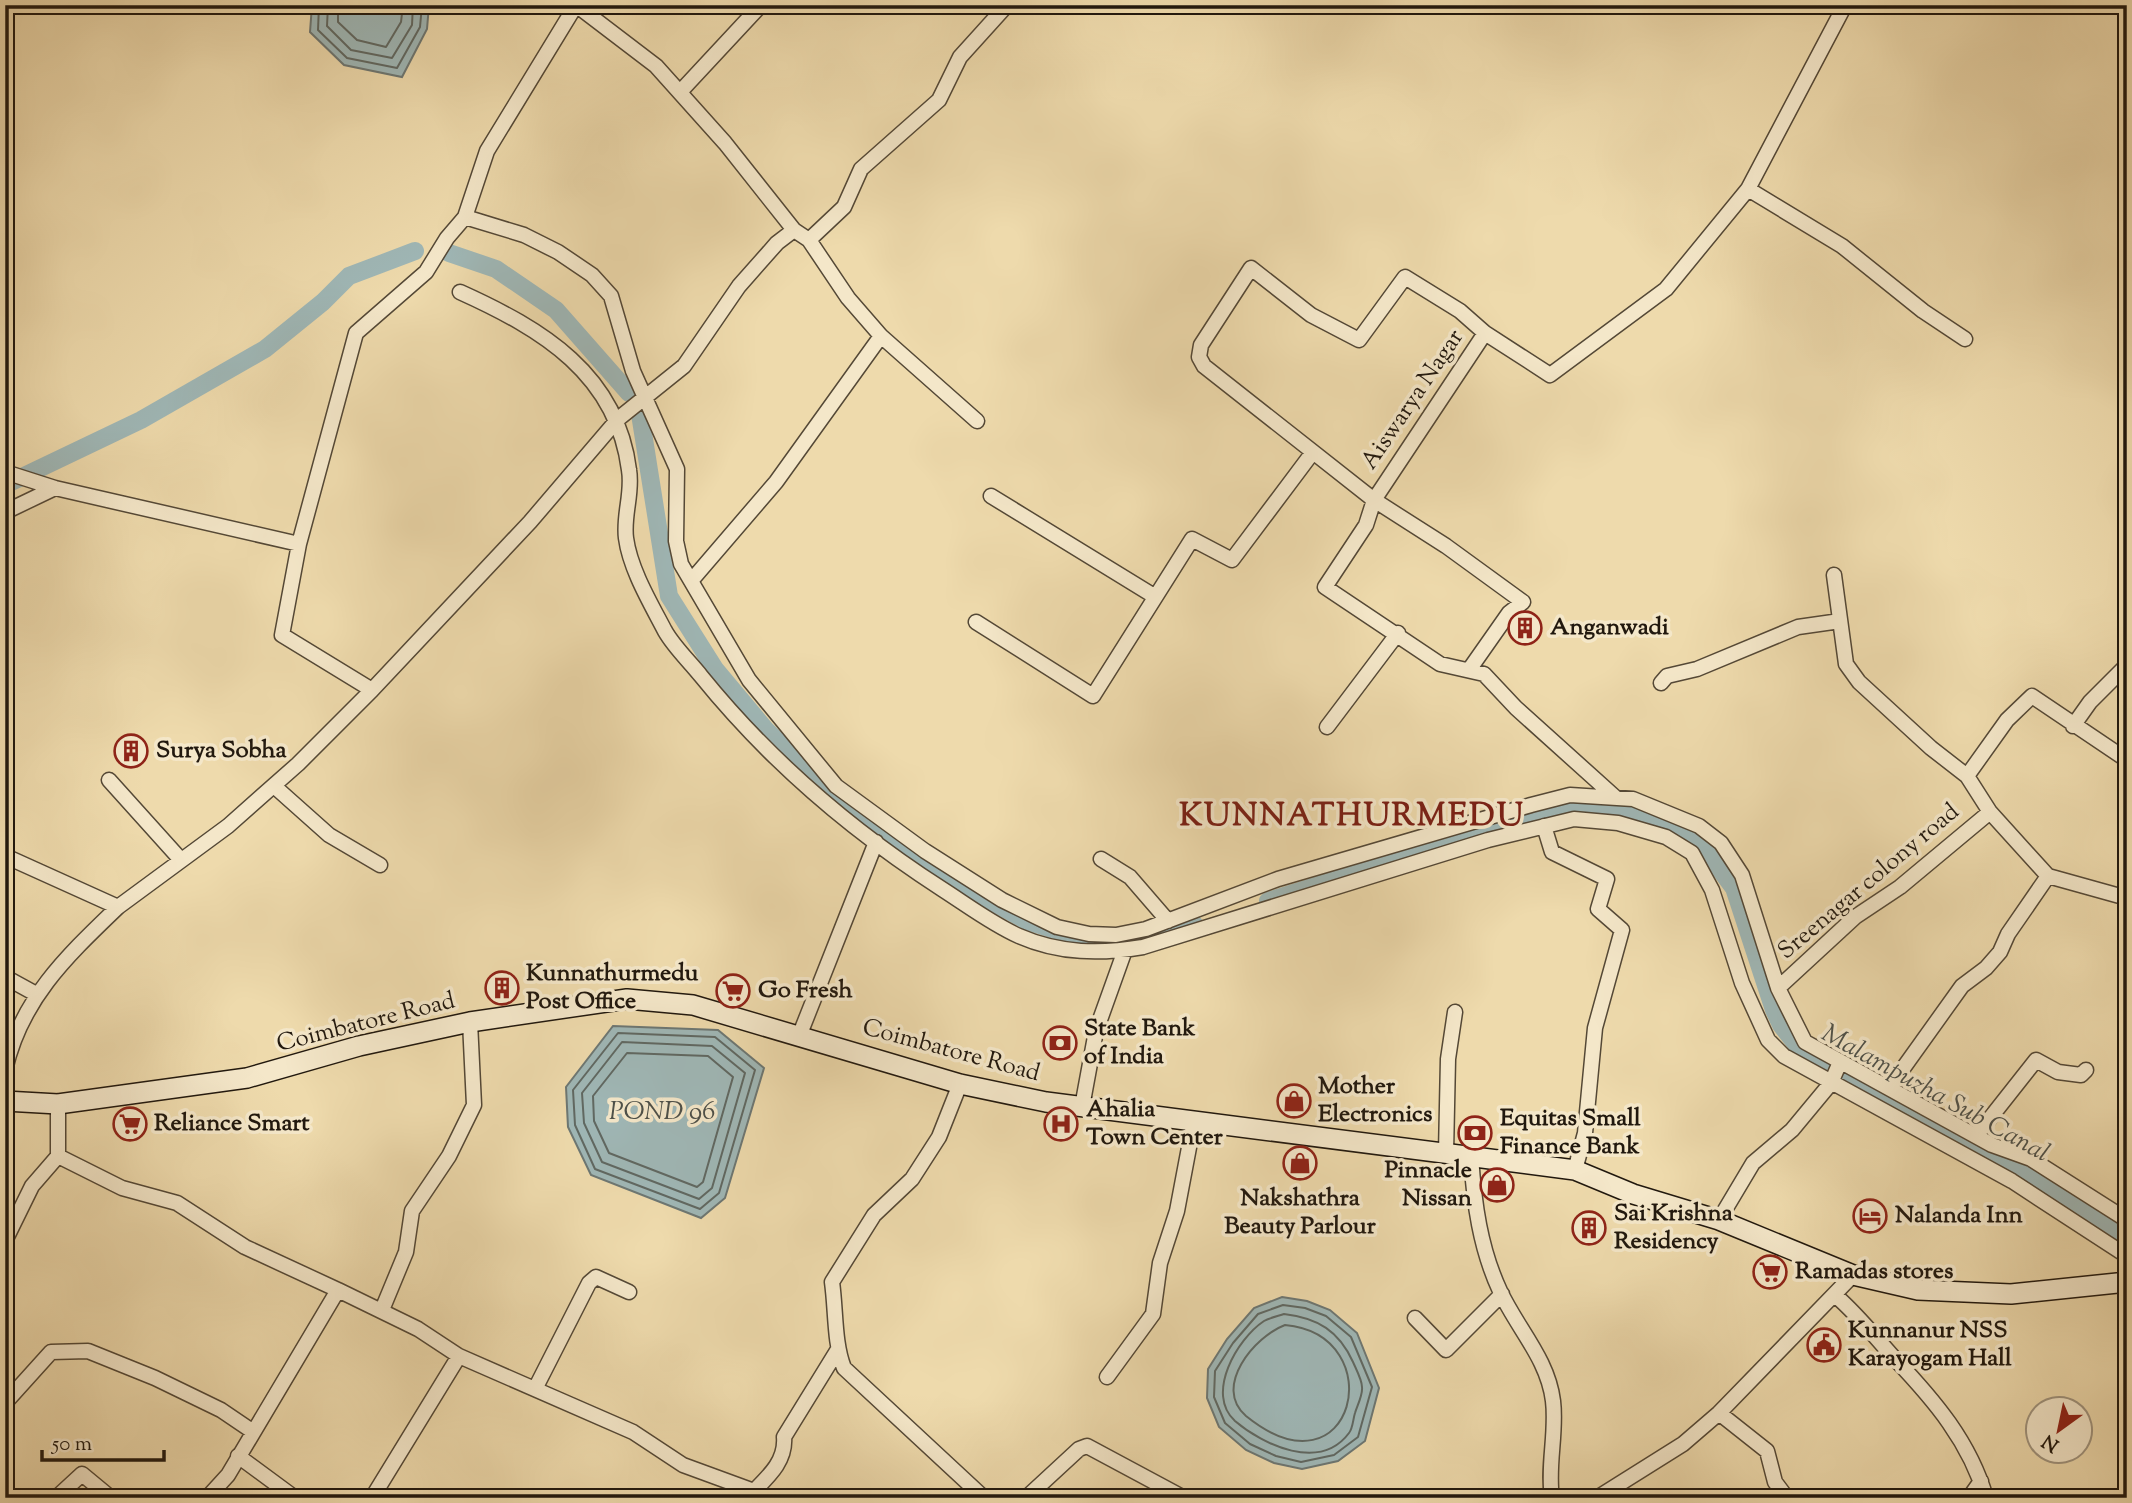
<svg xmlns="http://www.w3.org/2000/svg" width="2132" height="1503" font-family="'Sorts Mill Goudy',serif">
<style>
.water{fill:#9fb7b6;stroke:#6d7773;stroke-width:2}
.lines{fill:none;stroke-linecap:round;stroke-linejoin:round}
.shore{stroke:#606862;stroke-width:2}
.canal{stroke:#9fb7b6;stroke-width:18}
.street-casing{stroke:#544836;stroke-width:17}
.secondary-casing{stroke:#21180e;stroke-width:22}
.street{stroke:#f4e7c9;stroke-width:14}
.secondary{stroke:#f4e7c9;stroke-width:19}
.labels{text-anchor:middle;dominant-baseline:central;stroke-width:7;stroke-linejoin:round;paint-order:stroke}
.street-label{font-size:24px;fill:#21180e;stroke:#f4e7c9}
.poi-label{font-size:24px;font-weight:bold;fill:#21180e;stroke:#f4e7c9;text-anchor:start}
.water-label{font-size:26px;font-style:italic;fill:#4d5049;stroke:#f4e7c9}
.district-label{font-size:32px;font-weight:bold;letter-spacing:2px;fill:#7a1f14;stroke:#f4e7c9}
</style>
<rect width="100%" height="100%" fill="#eedaac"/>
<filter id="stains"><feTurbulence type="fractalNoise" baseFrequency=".00286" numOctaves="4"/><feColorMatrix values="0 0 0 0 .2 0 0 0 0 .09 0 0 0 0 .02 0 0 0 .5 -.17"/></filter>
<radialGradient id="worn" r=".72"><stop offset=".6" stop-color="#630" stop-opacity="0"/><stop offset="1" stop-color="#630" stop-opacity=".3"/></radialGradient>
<path class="water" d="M 312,5 L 429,5 L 427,29 L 402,77 L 344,65 L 310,32 Z
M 613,1026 L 718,1030 L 764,1068 L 725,1198 L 701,1218 L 591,1175 L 568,1127 L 566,1087 Z
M 1282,1297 L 1307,1301 L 1330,1310 L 1357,1333 L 1379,1388 L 1365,1441 L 1338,1461 L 1302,1469 L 1274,1463 L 1246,1450 L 1219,1427 L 1207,1398 L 1208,1369 L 1227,1339 L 1254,1308 Z"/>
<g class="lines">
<path class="shore" d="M 319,5 L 318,30 L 347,58 L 397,68 L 420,27 L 422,5
M 328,5 L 327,26 L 351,50 L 392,58 L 412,25 L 413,5
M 338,5 L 338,22 L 357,40 L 386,47 L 401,22 L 403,5
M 618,1033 L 715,1037 L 755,1070 L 719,1193 L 700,1209 L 595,1169 L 575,1125 L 573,1090 Z
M 622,1042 L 712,1046 L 745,1073 L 712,1188 L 699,1199 L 602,1162 L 584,1123 L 582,1093 Z
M 627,1053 L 708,1056 L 733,1077 L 703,1182 L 697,1187 L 609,1153 L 594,1121 L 593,1096 Z
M 1283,1305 L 1305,1308 L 1326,1316 L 1351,1337 L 1372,1387 L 1358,1437 L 1334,1455 L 1301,1462 L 1276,1456 L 1250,1444 L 1225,1423 L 1214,1397 L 1215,1371 L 1233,1343 L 1258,1314 Z
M 1284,1314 C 1318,1318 1339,1331 1353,1362 C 1356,1369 1362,1380 1362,1387 C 1363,1395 1357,1406 1355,1413 C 1353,1419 1353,1428 1349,1433 C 1320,1472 1263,1445 1235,1421 C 1205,1394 1237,1339 1264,1321 C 1269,1318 1278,1316 1284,1314 Z
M 1285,1325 C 1393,1335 1354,1503 1246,1416 C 1212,1387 1255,1336 1285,1325 Z"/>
<path class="canal" d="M 449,253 L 496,269 L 556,310 L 629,393
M 640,414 L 669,596 L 715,669 L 766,730 L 840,800 L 958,883 L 1027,921 L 1089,941 L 1195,925
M 5,485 L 141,420 L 265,349 L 323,302 L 349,276 L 415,251
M 1268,901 L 1553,810 L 1590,804 L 1655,818 L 1694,835 L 1734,888 L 1774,1010 L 1781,1025 L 1804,1054 L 2030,1178 L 2127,1239"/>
<defs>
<path id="street" d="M 680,92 L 761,5
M 1748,189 L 1842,246 L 1923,311 L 1965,339
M 465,217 L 524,235 L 558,252 L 592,275 L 611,296 L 633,371 L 677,469 L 676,541 L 681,564 L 749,680 L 836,786 L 925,851 L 1002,900 L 1057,927 L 1089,934 L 1116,935 L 1146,929 L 1278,879 L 1531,805 L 1570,795 L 1633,799 L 1699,826 L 1721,843 L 1742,875 L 1778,988 L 1805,1042 L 1992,1145 L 2031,1159 L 2127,1220
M 794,230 L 809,240 L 844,207 L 861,169 L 939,100 L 960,57 L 1007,5
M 809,240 L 848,298 L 881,336 L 977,421
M 460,292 C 542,329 617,374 629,470 C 633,493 623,515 626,538 C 630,569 651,604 665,631 C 674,647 690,662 701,676 C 769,760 852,831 942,889 C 967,905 992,924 1019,936 C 1060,954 1101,954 1143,947 L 1488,840 L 1574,819 L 1618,823 L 1666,837 L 1692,853 L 1712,890 L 1742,983 L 1768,1040 L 1784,1056 L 2012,1181 L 2127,1256
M 5,472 L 55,488 L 299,544 L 282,635 L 372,690
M 991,496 L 1154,596
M 5,512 L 55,488
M 1834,575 L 1846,664 L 1859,682 L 1931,748 L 1967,776 L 1990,812 L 2048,876 L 2008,934 L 2000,952 L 1986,968 L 1962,986 L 1889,1088
M 691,581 L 776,482 L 881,336
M 976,622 L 1093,696 L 1192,539 L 1232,560 L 1313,452
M 1469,670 L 1509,613 L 1523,602 L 1446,546 L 1374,500 L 1204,366 L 1199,357 L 1201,345 L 1251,268 L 1311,315 L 1359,340 L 1405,277 L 1460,311 L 1485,333
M 1661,683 L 1667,676 L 1697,669 L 1798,627 L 1840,621
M 2073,726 L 2090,702 L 2127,665
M 1327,727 L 1398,633
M 1967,776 L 2007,720 L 2032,696 L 2127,760
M 109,780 L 181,860
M 274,786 L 329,835 L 380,865
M 1616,798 L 1516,708 L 1484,674 L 1440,664 L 1325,587 L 1366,525 L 1374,500 L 1485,333 L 1550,375 L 1666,289 L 1748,189 L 1845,5
M 1544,826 L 1552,852 L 1607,879 L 1598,909 L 1622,930 L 1595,1028 L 1585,1133 L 1575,1170
M 5,856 L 118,907 C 67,956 21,999 5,1070
M 1101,859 L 1130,877 L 1168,921
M 2048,876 L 2127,898
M 118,907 L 228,826 L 298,764 L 372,690 L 530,522 L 618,419 L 684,366 L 739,286 L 777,243 L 794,230 L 725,143 L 656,66 L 576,5 L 487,151 L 465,217 L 447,238 L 426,272 L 356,333 L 299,544
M 5,977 L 36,994
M 1778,988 L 1855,917 L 1900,887 L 1990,812
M 800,1034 L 876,842
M 960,1084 L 939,1137 L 912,1179 L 874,1215 L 832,1282 C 836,1310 834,1343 844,1368 L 984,1498
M 58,1104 L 58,1156
M 1082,1107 L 1096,1031 L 1125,950
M 1976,1136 L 2036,1060 L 2058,1072 L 2081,1075 L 2086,1070
M 1446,1153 L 1448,1059 L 1455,1012
M 1471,1156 C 1474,1203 1480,1248 1500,1291 C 1517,1328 1548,1359 1553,1401 C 1557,1433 1547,1466 1552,1498
M 1719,1220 L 1753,1163 L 1792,1130 L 1831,1083 L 1840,1062
M 5,1241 L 32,1186 L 58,1156 L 122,1188 L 177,1203 L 245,1247 L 338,1290
M 1836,1296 C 1858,1315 1875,1337 1895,1359 C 1934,1400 1970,1442 1986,1498
M 382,1310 L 406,1252 L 412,1211 L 449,1156 L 474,1105 L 470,1022
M 1415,1318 L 1446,1350 L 1502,1294
M 1107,1377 L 1153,1314 L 1160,1263 L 1177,1211 L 1194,1121
M 535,1389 L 589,1283 L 596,1277 L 629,1292
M 5,1403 L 51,1352 L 88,1351 L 155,1378 L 221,1410 L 252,1431
M 1719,1413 L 1767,1451 L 1775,1482 L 1787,1498
M 238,1456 L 295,1498
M 56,1498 L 82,1474 L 111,1498
M 207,1498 L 228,1475 L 338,1290 L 418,1329 L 459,1356 L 633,1432 L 683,1465 L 754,1491 C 770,1475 786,1460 784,1437 L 837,1351
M 372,1498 L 459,1356
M 1026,1498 L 1079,1449 L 1087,1446 L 1184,1498
M 1597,1498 L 1683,1444 L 1719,1413 L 1853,1275
M 1969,1498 L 1981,1481"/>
<path id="secondary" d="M 5,1101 L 58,1104 L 247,1078 L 359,1046 L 470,1022 L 627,999 L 693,1005 L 960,1084 L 1046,1102 L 1575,1170 L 1633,1194 L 1719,1220 L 1853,1275 L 1918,1290 L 2011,1294 L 2127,1282"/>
</defs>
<use href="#street" class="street-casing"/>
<use href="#secondary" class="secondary-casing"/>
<use href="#street" class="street"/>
<use href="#secondary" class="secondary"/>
</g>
<defs>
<symbol id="building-ring" viewBox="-11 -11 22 22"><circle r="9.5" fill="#f4e7c9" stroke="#8f2418" stroke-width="1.5"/><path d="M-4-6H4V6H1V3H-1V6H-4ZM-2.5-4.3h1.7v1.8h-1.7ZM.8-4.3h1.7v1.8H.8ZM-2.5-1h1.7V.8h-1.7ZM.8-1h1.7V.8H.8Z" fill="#8f2418"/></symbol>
<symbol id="supermarket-ring" viewBox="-11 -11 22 22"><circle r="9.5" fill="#f4e7c9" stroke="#8f2418" stroke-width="1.5"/><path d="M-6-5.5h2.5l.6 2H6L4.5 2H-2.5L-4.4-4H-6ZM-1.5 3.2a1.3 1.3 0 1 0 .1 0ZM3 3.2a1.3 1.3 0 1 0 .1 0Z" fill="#8f2418"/></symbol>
<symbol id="bank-ring" viewBox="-11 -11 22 22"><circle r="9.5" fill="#f4e7c9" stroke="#8f2418" stroke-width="1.5"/><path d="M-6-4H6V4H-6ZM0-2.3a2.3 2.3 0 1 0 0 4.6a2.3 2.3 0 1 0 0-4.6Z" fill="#8f2418"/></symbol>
<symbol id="shop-ring" viewBox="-11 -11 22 22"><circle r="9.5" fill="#f4e7c9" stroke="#8f2418" stroke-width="1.5"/><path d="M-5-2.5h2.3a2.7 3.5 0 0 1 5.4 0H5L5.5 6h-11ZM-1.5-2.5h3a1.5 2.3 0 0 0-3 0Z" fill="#8f2418"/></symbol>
<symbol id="hospital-ring" viewBox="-11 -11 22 22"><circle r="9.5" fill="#f4e7c9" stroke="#8f2418" stroke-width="1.5"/><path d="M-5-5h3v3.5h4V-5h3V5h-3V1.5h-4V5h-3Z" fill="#8f2418"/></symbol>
<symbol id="hotel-ring" viewBox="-11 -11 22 22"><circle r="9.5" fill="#f4e7c9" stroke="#8f2418" stroke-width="1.5"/><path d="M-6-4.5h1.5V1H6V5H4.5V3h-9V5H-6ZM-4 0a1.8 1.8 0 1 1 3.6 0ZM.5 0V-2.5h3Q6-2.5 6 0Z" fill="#8f2418"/></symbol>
<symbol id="civic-ring" viewBox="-11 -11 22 22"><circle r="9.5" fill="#f4e7c9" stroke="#8f2418" stroke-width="1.5"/><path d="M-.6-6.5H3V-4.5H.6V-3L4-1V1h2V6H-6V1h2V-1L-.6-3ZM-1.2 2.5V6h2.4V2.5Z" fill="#8f2418"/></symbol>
</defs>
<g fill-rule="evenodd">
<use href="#building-ring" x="1506" y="609" width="38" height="38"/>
<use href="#building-ring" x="112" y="732" width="38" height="38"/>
<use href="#building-ring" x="483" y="969" width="38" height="38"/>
<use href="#supermarket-ring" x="714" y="972" width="38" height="38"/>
<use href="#bank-ring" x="1041" y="1024" width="38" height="38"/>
<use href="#shop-ring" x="1275" y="1082" width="38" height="38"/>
<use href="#supermarket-ring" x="111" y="1105" width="38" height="38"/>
<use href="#hospital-ring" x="1042" y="1105" width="38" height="38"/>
<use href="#bank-ring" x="1456" y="1114" width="38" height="38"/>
<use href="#shop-ring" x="1281" y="1144" width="38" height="38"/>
<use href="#shop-ring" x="1478" y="1166" width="38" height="38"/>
<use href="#hotel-ring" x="1851" y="1197" width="38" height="38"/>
<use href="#building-ring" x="1570" y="1209" width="38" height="38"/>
<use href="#supermarket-ring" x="1751" y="1253" width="38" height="38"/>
<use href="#civic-ring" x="1805" y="1326" width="38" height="38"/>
</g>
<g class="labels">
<g class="street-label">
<text transform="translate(1413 400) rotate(-56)">Aiswarya Nagar</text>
<text transform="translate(1869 882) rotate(-40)">Sreenagar colony road</text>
<text transform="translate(366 1023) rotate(-14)">Coimbatore Road</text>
<text transform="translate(951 1051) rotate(15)">Coimbatore Road</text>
</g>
<g class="poi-label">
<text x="1550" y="628">Anganwadi</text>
<text x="156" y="751">Surya Sobha</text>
<text x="526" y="974">Kunnathurmedu<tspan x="526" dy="28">Post Office</tspan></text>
<text x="758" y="991">Go Fresh</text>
<text x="1084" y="1029">State Bank<tspan x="1084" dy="28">of India</tspan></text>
<text x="1318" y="1087">Mother<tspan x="1318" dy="28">Electronics</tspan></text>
<text x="1086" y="1110">Ahalia<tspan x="1086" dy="28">Town Center</tspan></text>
<text x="1500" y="1119">Equitas Small<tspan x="1500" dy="28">Finance Bank</tspan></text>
<text x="154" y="1124">Reliance Smart</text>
<text x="1472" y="1171" text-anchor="end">Pinnacle<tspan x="1472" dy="28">Nissan</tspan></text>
<text x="1300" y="1199" text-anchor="middle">Nakshathra<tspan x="1300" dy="28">Beauty Parlour</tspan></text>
<text x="1614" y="1214">Sai Krishna<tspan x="1614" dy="28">Residency</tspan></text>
<text x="1895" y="1216">Nalanda Inn</text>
<text x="1795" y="1272">Ramadas stores</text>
<text x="1848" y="1331">Kunnanur NSS<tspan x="1848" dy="28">Karayogam Hall</tspan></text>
</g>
<g class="water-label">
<text transform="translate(1935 1094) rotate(29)">Malampuzha Sub Canal</text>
<text x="662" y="1112">POND 96</text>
</g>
<g class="district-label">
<text x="1352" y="817">KUNNATHURMEDU</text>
</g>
</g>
<rect width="2132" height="1503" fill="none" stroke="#eedaac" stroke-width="28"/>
<rect x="7" y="7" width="2118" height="1489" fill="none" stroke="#21180e" stroke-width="3.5"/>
<rect x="14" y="14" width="2104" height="1475" fill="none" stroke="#21180e" stroke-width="2"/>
<g transform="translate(2059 1430) rotate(213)"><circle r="33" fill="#f4e7c9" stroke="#a0947e" stroke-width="2"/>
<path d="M0-5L12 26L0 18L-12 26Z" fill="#8f2418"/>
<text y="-10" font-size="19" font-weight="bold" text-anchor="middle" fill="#21180e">N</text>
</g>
<path d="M42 1450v10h122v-10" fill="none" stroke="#21180e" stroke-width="3.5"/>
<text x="52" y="1450" font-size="21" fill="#21180e" stroke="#f4e7c9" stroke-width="5" paint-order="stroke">50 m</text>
<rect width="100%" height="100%" filter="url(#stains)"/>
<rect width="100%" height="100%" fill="url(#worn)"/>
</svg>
